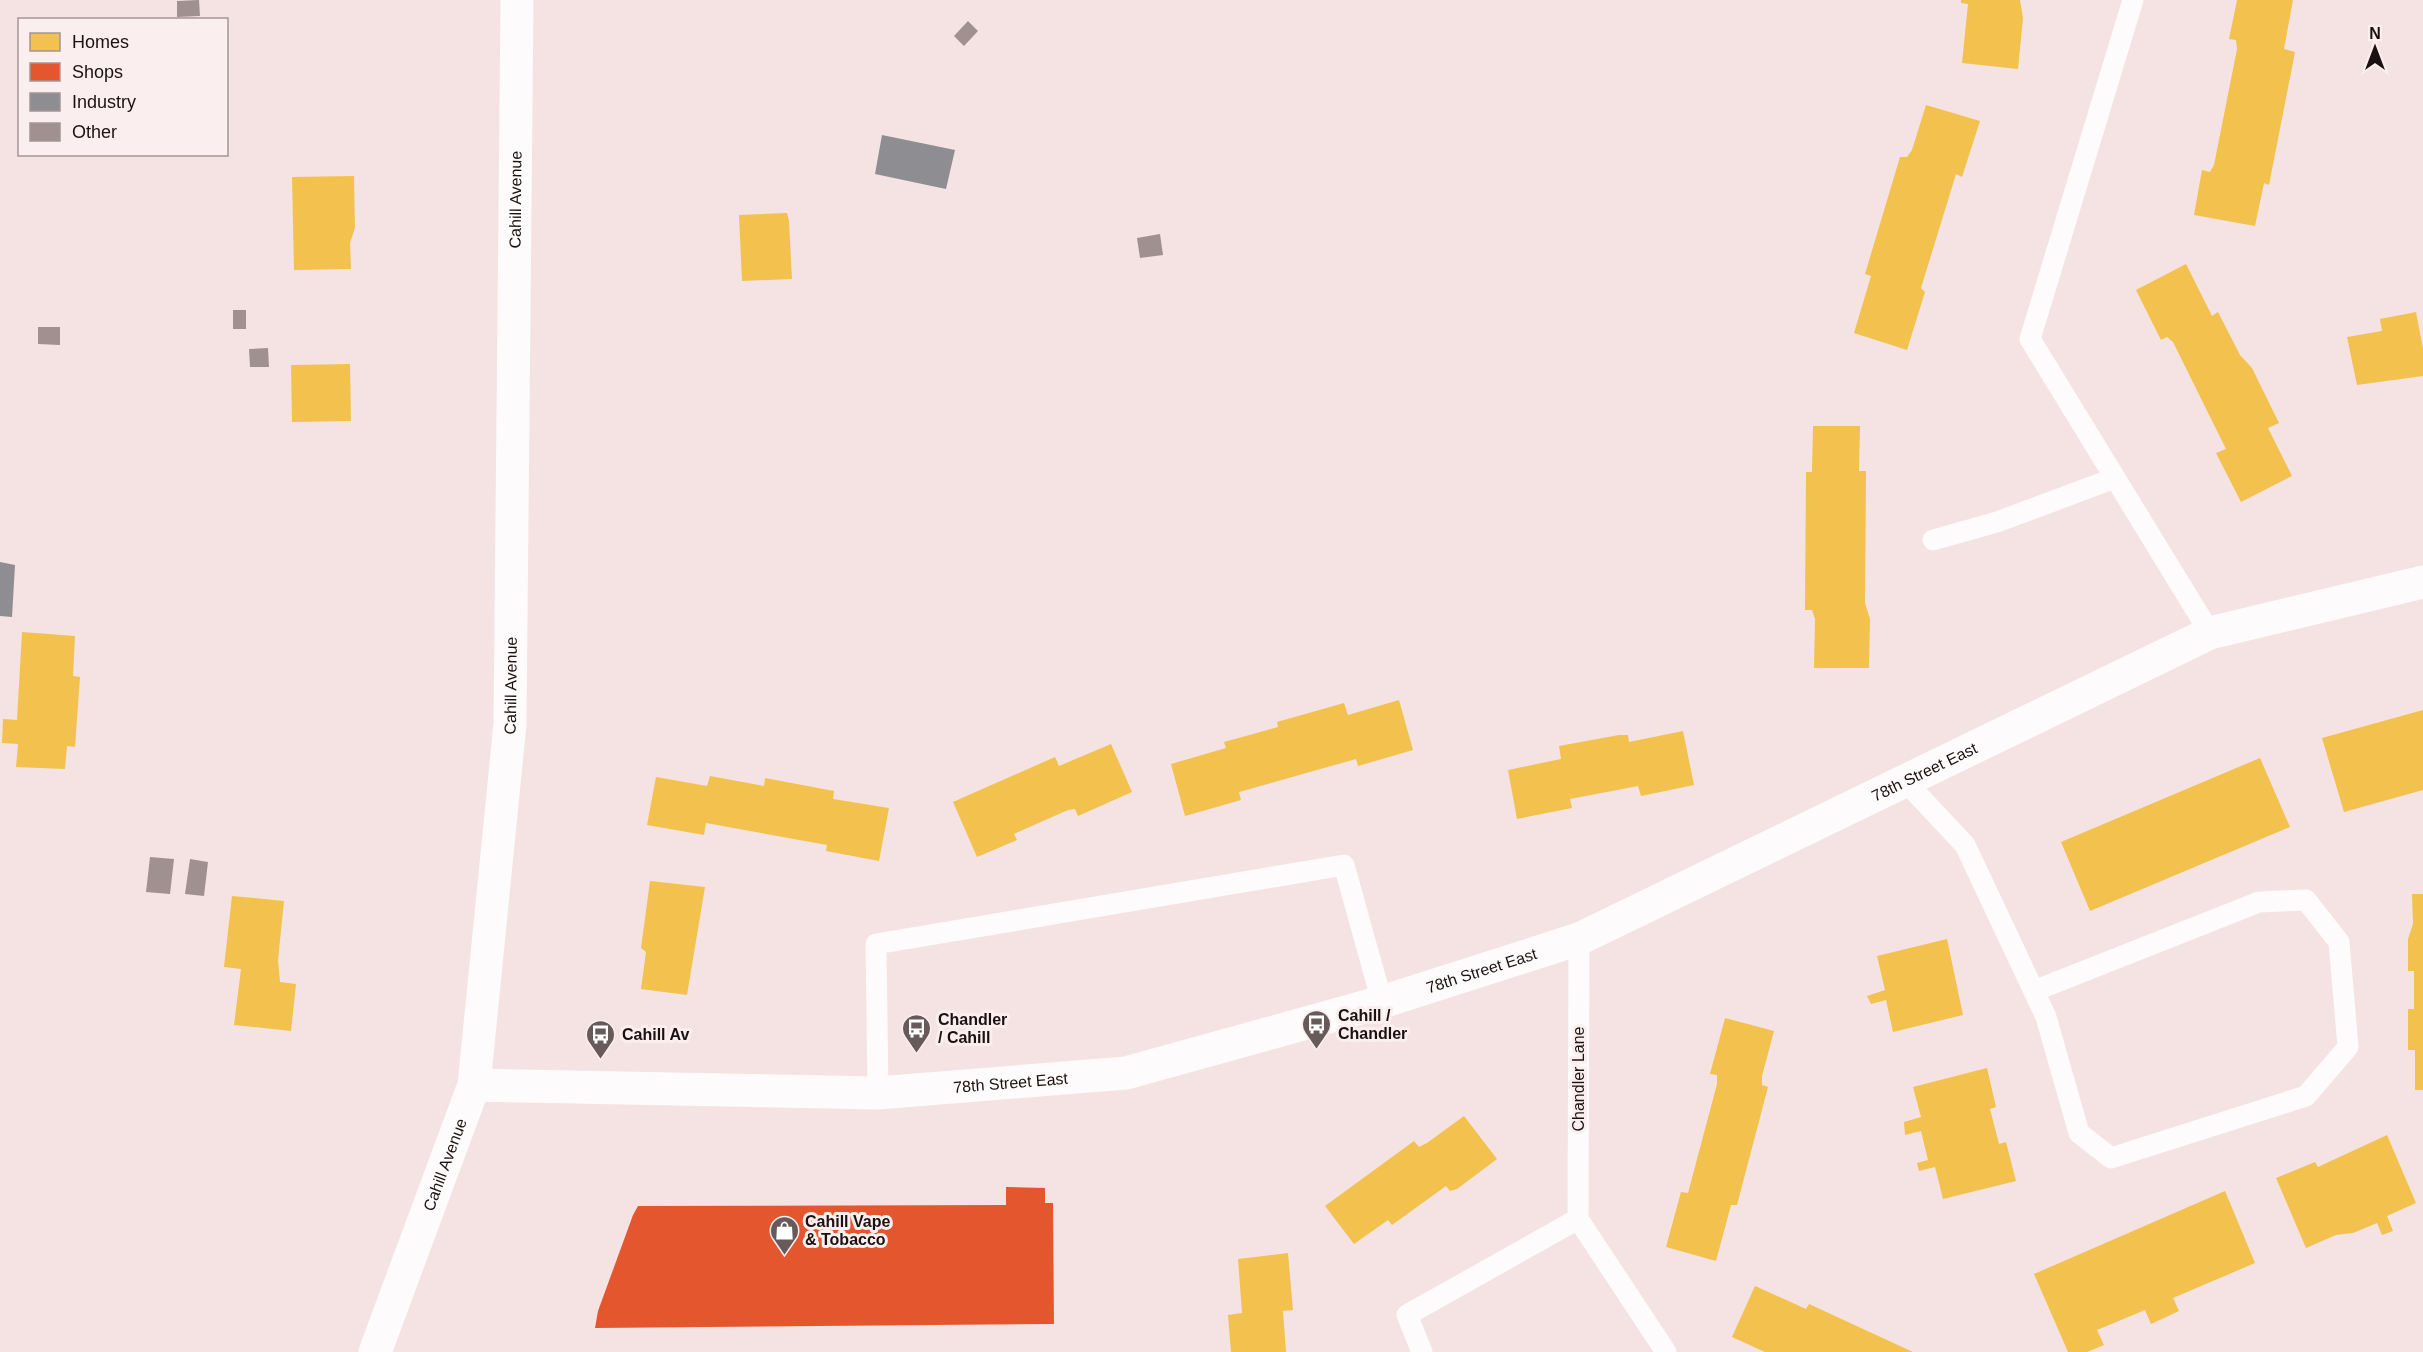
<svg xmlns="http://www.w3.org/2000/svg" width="2423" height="1352" font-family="Helvetica,sans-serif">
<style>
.homes{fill:#f2c14e}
.shops{fill:#e4572e}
.industry{fill:#8d8d92}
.building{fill:#a19090}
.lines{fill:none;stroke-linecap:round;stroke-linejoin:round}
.service{stroke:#fdfbfb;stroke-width:21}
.minor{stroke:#fdfbfb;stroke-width:33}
.tertiary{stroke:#fdfbfb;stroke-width:33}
.labels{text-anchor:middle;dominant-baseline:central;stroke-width:6;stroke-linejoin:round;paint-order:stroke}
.street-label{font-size:16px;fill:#1c1111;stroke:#fbeeee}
.poi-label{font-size:16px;font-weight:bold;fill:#1c1111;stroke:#fbeeee;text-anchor:start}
</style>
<rect width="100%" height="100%" fill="#f4e3e2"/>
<path class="homes" d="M 1961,0 L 2020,0 L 2023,18 L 2018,69 L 1962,63 L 1968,4 L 1961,3 Z
M 2237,0 L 2293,0 L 2284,49 L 2295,52 L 2269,185 L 2264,183 L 2255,226 L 2194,215 L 2202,170 L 2210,172 L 2214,165 L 2237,49 L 2236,40 L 2229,39 Z
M 1926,105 L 1980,121 L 1962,177 L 1956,174 L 1921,288 L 1925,292 L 1907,350 L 1854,333 L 1871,276 L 1865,274 L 1900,157 L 1907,157 L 1912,150 Z
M 354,176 L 355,228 L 350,243 L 351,269 L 294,270 L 292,177 Z
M 787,213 L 789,221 L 792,279 L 742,281 L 739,215 Z
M 2186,264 L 2212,316 L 2218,312 L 2240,355 L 2252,368 L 2279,423 L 2268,428 L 2292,476 L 2241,502 L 2216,453 L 2226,449 L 2173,342 L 2167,337 L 2161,340 L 2136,290 Z
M 2416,312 L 2423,349 L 2423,376 L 2357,385 L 2347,337 L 2382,331 L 2380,319 Z
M 350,364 L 351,421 L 292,422 L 291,365 Z
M 1813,426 L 1860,426 L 1859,471 L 1866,471 L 1865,603 L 1870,619 L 1869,668 L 1814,668 L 1815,619 L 1812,610 L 1805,610 L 1806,472 L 1812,472 Z
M 22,632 L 75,636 L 73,676 L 80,677 L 75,747 L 67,746 L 65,769 L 16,767 L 18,744 L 2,743 L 3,719 L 17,720 Z
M 1399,700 L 1413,750 L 1358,766 L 1356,759 L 1239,792 L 1241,800 L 1185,816 L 1171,764 L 1226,748 L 1224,742 L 1278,727 L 1277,722 L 1344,703 L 1348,715 Z
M 2423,710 L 2423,790 L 2344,812 L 2322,738 Z
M 1683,731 L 1694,785 L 1641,796 L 1638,786 L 1570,799 L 1572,808 L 1517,819 L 1508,770 L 1561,759 L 1559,746 L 1619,735 L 1628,735 L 1629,742 Z
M 1111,744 L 1132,792 L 1078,816 L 1075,809 L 1068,810 L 1014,834 L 1017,840 L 977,857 L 953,802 L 1055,757 L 1059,766 Z
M 2260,758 L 2290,827 L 2090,911 L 2061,842 Z
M 710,776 L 764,786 L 765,778 L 834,791 L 833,799 L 889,808 L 879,861 L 826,851 L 827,845 L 706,823 L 704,835 L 647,825 L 656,777 L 707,786 Z
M 650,881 L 705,887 L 687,995 L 641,989 L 646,952 L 641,948 Z
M 2412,894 L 2423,894 L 2423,1090 L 2415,1090 L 2415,1050 L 2408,1050 L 2408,1009 L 2414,1009 L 2414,971 L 2408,971 L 2408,939 L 2413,924 Z
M 232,896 L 284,901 L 278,960 L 280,982 L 296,984 L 291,1031 L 234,1025 L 241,969 L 224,967 Z
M 1947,939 L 1963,1015 L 1893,1032 L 1886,1000 L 1871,1004 L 1867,996 L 1885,990 L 1877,956 Z
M 1725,1018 L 1774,1031 L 1762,1076 L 1762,1085 L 1768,1087 L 1737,1205 L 1731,1205 L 1716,1261 L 1666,1247 L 1681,1192 L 1688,1193 L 1717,1084 L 1717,1075 L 1710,1074 Z
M 1987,1068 L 1996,1107 L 1990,1109 L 1999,1144 L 2006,1142 L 2016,1181 L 1943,1199 L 1935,1167 L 1919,1171 L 1917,1163 L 1928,1160 L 1921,1131 L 1905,1135 L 1904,1122 L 1921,1117 L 1913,1087 Z
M 1464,1116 L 1497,1159 L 1457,1189 L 1450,1191 L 1446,1186 L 1392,1225 L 1388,1220 L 1354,1244 L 1325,1206 L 1414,1141 L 1419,1147 L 1427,1143 Z
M 2387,1135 L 2416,1203 L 2387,1216 L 2393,1231 L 2382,1235 L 2377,1223 L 2353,1233 L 2336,1235 L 2306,1248 L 2276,1178 L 2315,1162 L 2318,1167 Z
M 2225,1191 L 2255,1263 L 2173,1298 L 2179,1311 L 2151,1324 L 2145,1310 L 2097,1330 L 2104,1345 L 2087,1352 L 2068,1352 L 2034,1274 Z
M 1288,1253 L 1293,1310 L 1283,1311 L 1286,1352 L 1231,1352 L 1228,1315 L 1242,1313 L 1238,1259 Z
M 1755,1286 L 1806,1309 L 1809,1304 L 1913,1352 L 1765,1352 L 1732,1337 Z"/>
<path class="shops" d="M 1006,1187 L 1045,1188 L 1045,1203 L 1053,1203 L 1054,1324 L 595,1328 L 598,1311 L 633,1215 L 638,1206 L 1006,1205 Z"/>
<path class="industry" d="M 882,135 L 955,150 L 946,189 L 875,174 Z
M 0,562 L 15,565 L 12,617 L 0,616 Z"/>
<path class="building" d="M 199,0 L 200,16 L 177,17 L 177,1 Z
M 968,21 L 978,31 L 964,46 L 954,36 Z
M 1160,234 L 1163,255 L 1140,258 L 1137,238 Z
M 233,310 L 246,310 L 246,329 L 233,329 Z
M 38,327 L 60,327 L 60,345 L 38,344 Z
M 268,348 L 269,367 L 250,367 L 249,349 Z
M 150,857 L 174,859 L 170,894 L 146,892 Z
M 190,859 L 208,862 L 204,896 L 185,894 Z"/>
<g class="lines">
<path class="service" d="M 2133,0 L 2030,339 L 2210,633
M 1933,540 L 1997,522 L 2115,478
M 1905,781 L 1965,845 L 2046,1017 L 2079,1133 L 2111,1158 L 2306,1096 L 2348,1047 L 2339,942 L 2306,900 L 2259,902 L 2034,991
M 1579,939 L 1578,1219 L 1666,1352
M 878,1093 L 876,944 L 1344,865 L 1382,1002
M 1422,1352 L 1407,1315 L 1578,1219"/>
<path class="minor" id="s1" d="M 474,1085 L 878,1093 L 1126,1073 L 1382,1002 L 1579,939 L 2210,633 L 2423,582"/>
<path class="tertiary" id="s2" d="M 375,1352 L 474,1085 L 510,724 L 517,0"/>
</g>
<defs>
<symbol id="bus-pin" viewBox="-11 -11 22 30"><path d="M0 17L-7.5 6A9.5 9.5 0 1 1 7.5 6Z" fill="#685a5a" stroke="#fbeeee"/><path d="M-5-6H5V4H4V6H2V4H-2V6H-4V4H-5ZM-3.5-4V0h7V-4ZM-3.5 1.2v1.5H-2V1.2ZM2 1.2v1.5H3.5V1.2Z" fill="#fff"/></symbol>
<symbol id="shop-pin" viewBox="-11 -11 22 30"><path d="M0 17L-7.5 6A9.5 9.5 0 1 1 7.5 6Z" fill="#685a5a" stroke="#fbeeee"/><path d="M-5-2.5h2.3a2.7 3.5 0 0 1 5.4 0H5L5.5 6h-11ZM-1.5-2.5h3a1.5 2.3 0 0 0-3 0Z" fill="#fff"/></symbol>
</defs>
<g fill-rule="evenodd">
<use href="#bus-pin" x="1300" y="1008" width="33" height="45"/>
<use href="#bus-pin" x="900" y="1012" width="33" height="45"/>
<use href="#bus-pin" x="584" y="1018" width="33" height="45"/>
<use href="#shop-pin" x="768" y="1214" width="33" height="45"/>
</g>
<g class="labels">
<g class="street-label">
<text stroke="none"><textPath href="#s2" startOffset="1172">Cahill Avenue</textPath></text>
<text stroke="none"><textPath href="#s2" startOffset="686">Cahill Avenue</textPath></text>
<text stroke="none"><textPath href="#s1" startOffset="1509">78th Street East</textPath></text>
<text stroke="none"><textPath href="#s1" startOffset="1023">78th Street East</textPath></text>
<text transform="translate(1578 1079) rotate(-90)">Chandler Lane</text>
<text stroke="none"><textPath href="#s1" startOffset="537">78th Street East</textPath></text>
<text stroke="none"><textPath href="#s2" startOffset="200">Cahill Avenue</textPath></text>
</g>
<g class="poi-label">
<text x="1338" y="1015">Cahill /<tspan x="1338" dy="18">Chandler</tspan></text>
<text x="938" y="1019">Chandler<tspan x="938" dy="18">/ Cahill</tspan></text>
<text x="622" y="1034">Cahill Av</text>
<text x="805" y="1221">Cahill Vape<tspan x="805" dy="18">&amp; Tobacco</tspan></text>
</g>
</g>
<rect x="18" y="18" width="210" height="138" fill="#fbeeee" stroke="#a29696" stroke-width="1.5"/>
<rect x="30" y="33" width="30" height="18" fill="#f2c14e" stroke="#a29696" stroke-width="1.5"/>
<text x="72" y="48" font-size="18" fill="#1c1111">Homes</text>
<rect x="30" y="63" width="30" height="18" fill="#e4572e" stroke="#a29696" stroke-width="1.5"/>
<text x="72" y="78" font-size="18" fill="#1c1111">Shops</text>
<rect x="30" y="93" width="30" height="18" fill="#8d8d92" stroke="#a29696" stroke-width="1.5"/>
<text x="72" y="108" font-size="18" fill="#1c1111">Industry</text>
<rect x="30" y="123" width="30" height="18" fill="#a19090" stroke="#a29696" stroke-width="1.5"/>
<text x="72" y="138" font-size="18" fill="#1c1111">Other</text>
<g transform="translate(2375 48)" stroke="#fbeeee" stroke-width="4.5" paint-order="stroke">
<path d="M0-4.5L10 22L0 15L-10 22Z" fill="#1c1111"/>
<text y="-9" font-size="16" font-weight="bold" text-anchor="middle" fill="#1c1111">N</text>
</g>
</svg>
